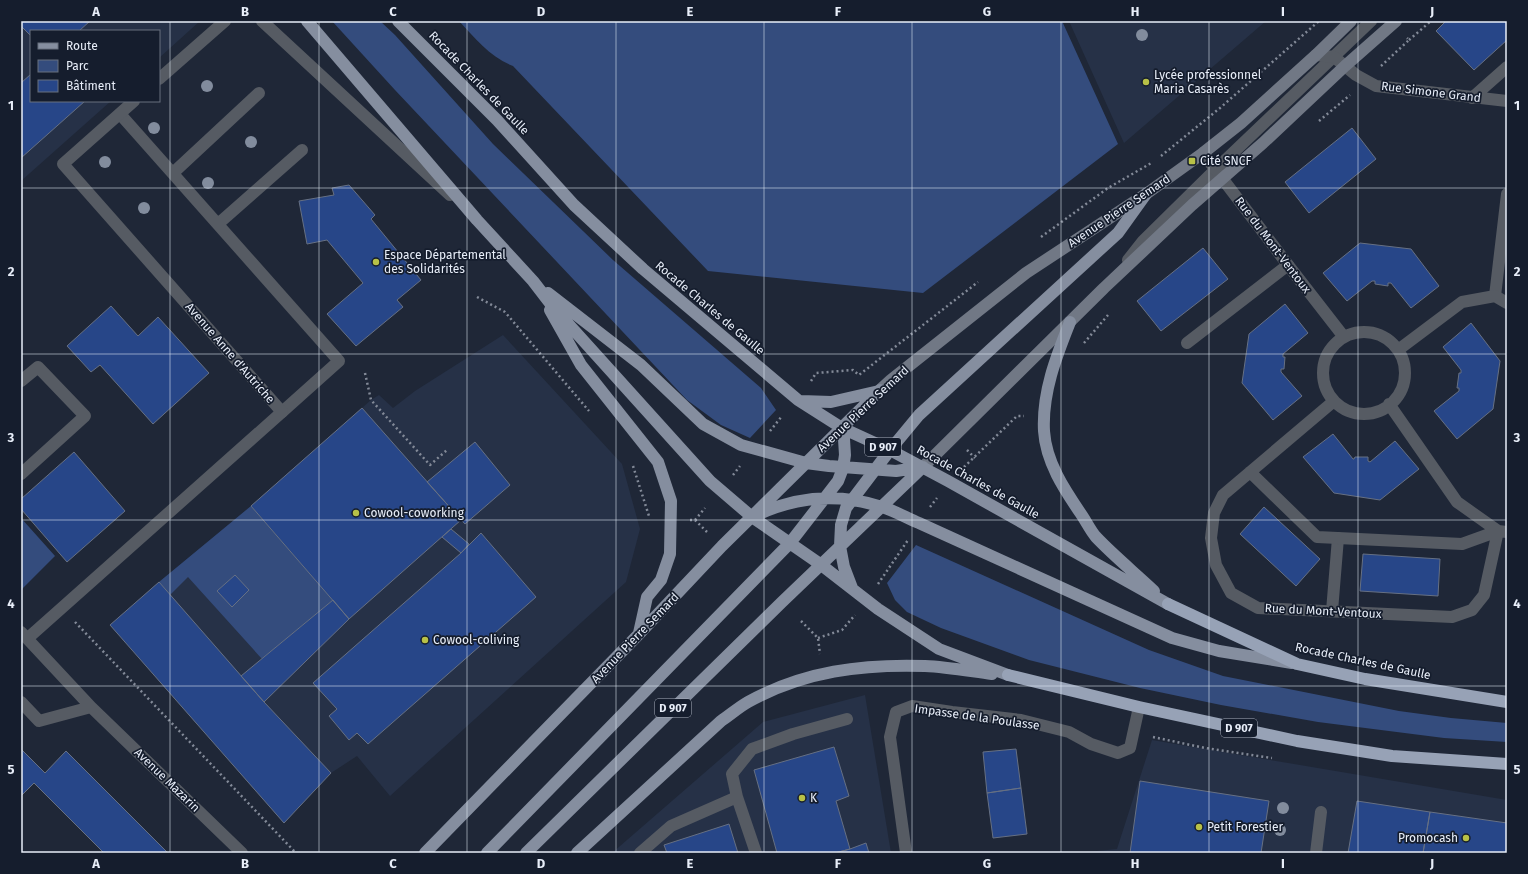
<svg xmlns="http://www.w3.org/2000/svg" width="1528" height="874" font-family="'Fira Sans',sans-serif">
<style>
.built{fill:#263147}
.green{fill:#344c7d}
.building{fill:#274688;stroke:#667083}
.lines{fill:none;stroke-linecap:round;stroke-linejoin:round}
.path{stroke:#838a98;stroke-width:2.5;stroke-dasharray:2 3;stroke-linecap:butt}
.lane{stroke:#565b63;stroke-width:12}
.street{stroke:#565b63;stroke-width:12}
.secondary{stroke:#717885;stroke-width:12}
.primary{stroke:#858e9f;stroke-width:12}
.highway{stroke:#97a2b6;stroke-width:12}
.tree{fill:#828c9d}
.grid{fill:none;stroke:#e8eef9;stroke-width:1;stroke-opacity:0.55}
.poi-dot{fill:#b8c147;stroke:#151d2d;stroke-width:1.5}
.labels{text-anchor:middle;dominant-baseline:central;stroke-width:3.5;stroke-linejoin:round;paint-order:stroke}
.shield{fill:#151d2d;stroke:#a9afbc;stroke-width:1}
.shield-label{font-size:11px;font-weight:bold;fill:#e8eef9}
.poi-label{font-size:12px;fill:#e8eef9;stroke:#151d2d;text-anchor:start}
.street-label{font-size:12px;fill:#e8eef9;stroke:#151d2d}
.neatline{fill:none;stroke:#e8eef9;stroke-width:1.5}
.grid-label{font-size:13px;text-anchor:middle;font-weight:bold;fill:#e8eef9}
</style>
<rect width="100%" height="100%" fill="#1f2737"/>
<path class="built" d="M 21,21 L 200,21 L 159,58 L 159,31 L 31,31 L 31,101 L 111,101 L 21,181 Z
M 1069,21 L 1266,21 L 1124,143 Z
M 503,335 L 622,464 L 640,529 L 626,582 L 390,796 L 357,756 L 331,773 L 284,823 L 110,625 L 159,582 L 251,506 L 371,400 L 379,395 L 393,408 L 415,391 Z
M 865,695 L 891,853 L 612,853 L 763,722 Z
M 1152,740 L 1507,800 L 1507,853 L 1076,853 L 1117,849 Z"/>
<path class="green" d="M 332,21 L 380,21 L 395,35 L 493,144 L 613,260 L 761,388 L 776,410 L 750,438 L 721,425 L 687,400 L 395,90 Z
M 459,21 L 1062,21 L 1118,144 L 923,293 L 708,271 L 513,66 C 491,58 475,38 459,21 Z
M 251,506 L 333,600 L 262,659 L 188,577 L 170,595 L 159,582 Z
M 21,518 L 55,556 L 21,590 Z
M 916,545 L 1149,650 L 1223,676 L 1399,711 L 1451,718 L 1507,723 L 1507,742 L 1444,738 L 1318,722 L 1221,705 L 1140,688 L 1029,660 L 941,628 L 907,612 L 895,600 L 887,583 Z"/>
<path class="building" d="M 21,21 L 90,21 L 79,31 L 31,31 L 31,36 L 21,26 Z
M 1446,21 L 1507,21 L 1507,40 L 1474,70 L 1436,31 Z
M 31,74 L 31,101 L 85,101 L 21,158 L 21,83 Z
M 1352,128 L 1376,159 L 1309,213 L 1285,182 Z
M 349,185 L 375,215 L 371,219 L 421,280 L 397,300 L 403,307 L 356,346 L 327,314 L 363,283 L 327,240 L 307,244 L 299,201 L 334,195 L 332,188 Z
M 1360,243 L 1411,249 L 1439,286 L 1411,308 L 1391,283 L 1388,283 L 1388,286 L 1375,284 L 1375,281 L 1372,281 L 1347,301 L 1323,273 Z
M 1203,248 L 1228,279 L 1161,331 L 1137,301 Z
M 1285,304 L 1308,333 L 1283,354 L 1283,357 L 1285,357 L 1284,369 L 1281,369 L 1281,372 L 1302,396 L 1273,420 L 1242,383 L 1249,334 Z
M 111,306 L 138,336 L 158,317 L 209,373 L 153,424 L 100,365 L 91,372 L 67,346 Z
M 1471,323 L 1500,361 L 1493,409 L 1457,439 L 1434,411 L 1459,391 L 1459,388 L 1457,388 L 1459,373 L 1461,373 L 1461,370 L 1443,347 Z
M 362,408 L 461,520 L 349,619 L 251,506 Z
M 1333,434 L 1353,459 L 1354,459 L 1355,457 L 1368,457 L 1368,461 L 1370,462 L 1395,441 L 1419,469 L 1380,500 L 1334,493 L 1303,457 Z
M 475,442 L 510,485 L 465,524 L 427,482 Z
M 74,452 L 125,511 L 67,562 L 21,509 L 21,499 Z
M 1264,507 L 1320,559 L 1296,586 L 1240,534 Z
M 451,529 L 469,544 L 461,553 L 442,537 Z
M 481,533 L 536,597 L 368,744 L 357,733 L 349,740 L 329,716 L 337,709 L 313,683 L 461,553 Z
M 1363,554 L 1440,559 L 1438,596 L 1360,591 Z
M 235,575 L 249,590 L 232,607 L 217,591 Z
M 159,582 L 264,702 L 331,773 L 284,823 L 110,625 Z
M 333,600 L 349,619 L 264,702 L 241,676 Z
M 834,747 L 849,796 L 836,801 L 850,849 L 835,853 L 777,853 L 754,770 Z
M 21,749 L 45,773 L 66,751 L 168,853 L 104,853 L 34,783 L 21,796 Z
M 1016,749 L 1021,788 L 987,793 L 983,752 Z
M 1140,781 L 1269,801 L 1261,853 L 1130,853 Z
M 1021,788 L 1027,834 L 993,838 L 987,793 Z
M 1357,801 L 1430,812 L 1423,853 L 1348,853 Z
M 1430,812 L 1507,823 L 1507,853 L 1423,853 Z
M 729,824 L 738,853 L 667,853 L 664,845 Z
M 866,843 L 869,853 L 835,853 L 850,849 Z"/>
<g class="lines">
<path class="path" d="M 1409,40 L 1431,21
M 1381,66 L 1409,40 L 1407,38
M 1319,121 L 1350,95
M 1161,156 L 1220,108 L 1319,21
M 1041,237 L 1108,188 L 1153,162
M 477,297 L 505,312 L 589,411
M 1084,343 L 1108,315
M 365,373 L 371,400 L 430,465 L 447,450
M 811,381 L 816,373 L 853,370 L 859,375 L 978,282
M 770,431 L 782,416
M 967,450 L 975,458
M 633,466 L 649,516
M 964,467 L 1017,416 L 1024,416
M 733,475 L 740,466
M 930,507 L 937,498
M 690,520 L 695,520 L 707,532
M 695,520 L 705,508
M 878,584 L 908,540
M 801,621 L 818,638 L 820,654
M 75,622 L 296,853
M 818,638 L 842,630 L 855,615
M 1153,737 L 1205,748 L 1272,758"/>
<path class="lane" d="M 120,114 L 339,361 L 282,412
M 173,173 L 259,93
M 218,224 L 302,150
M 1128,260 L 1143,241 L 1216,169 L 1371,21
M 1495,296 L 1507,194
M 1187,343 L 1288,265
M 21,381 L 38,367 L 85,416 L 21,474
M 1332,611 L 1338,538
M 737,797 L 732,774 L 752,749 L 793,734 L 847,719
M 640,853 L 671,826 L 737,797 L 756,853
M 1316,853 L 1321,812"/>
<path class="street" d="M 262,21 L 450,195
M 1316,55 L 1334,57 L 1356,75 L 1376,86 L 1507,101
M 159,79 L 225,21
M 1472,98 L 1507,67
M 1203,153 L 1288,265 L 1344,337
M1323 373a41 41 0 1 1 82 0a41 41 0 1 1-82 0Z
M 1398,350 L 1462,302 L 1495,296 L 1507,303
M 1334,401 L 1223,495 L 1214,513 L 1211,538 L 1216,565 L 1231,593 L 1258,608 L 1452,617 L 1472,610 L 1484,595 L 1498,531
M 1389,404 L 1457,502 L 1498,531 L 1507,532
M 1250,472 L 1317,537 L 1462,544 L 1498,531
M 21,632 L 91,707
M 28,638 L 282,412 L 63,164 L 134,101
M 21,702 L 39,721 L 91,707 L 242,853
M 906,853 L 890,737 L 896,712 L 912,706 L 952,712 L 1021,720 L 1069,732 L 1091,744 L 1118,753 L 1130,748 L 1139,707"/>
<path class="secondary" d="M 880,390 L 891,380 L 1026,273 L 1146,194 L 1203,153 L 1241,123 L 1316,55 L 1351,21
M 923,467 L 1104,288 L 1192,205 L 1263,143 L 1345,66 L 1396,21"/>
<path class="primary" d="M 307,21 L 477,220 L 533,281 L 553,307 L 710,481 L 752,517 L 820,564 L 878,609 L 939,649 L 1008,675
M 398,21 L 497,120 L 574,205 L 643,269 L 798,400 L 842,428 L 890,450 L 948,481 L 1168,604
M 548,293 L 641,365 L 703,424 L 741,445 L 806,463 L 829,466 L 896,471 L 923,467
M 550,310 L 581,365 L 658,462 L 671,501 L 670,554 L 661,580 L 647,597 L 639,633
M 1070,322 C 1056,357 1042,393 1044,431 C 1046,462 1064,489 1081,514 C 1086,521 1090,530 1096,537 C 1114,556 1135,573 1154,591
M 801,401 L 831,402 L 879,391
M 759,514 C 799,496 839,493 882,507 C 895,511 907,518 919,523 L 1172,638 L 1219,651 L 1292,663
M 852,588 L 844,567 L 840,546 L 841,525 L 846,508 L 890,450 L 919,415 L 1118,233 L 1146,194
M 425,853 L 639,634 L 722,546 L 880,390
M 487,853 L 790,543 L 838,481 L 843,468 L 845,455 L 844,439 L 842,428
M 526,853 L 782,602 L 923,467
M 577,853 L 721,721 C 730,715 739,707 748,702 C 804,671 862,664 925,666 C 947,667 969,671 992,674"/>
<path class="highway" d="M 1168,604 L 1297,664 L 1365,679 L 1507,702
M 1008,675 L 1139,707 L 1297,741 L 1392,756 L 1507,764"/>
</g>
<g class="tree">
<circle cx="1142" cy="35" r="6"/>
<circle cx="207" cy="86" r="6"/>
<circle cx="154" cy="128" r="6"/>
<circle cx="251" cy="142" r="6"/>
<circle cx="105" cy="162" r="6"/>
<circle cx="208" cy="183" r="6"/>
<circle cx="144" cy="208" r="6"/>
<circle cx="1283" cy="808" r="6"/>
<circle cx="1280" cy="830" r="6"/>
</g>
<path class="grid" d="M 170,21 L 170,853M 319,21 L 319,853M 467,21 L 467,853M 616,21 L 616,853M 764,21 L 764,853M 912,21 L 912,853M 1061,21 L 1061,853M 1209,21 L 1209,853M 1358,21 L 1358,853M 21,188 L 1507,188M 21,354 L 1507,354M 21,520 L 1507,520M 21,686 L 1507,686"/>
<g class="poi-dot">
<circle cx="1146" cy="82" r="4"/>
<rect x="1188" y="157" width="8" height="8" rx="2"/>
<circle cx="376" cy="262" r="4"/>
<circle cx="356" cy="513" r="4"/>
<circle cx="425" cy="640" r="4"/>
<circle cx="802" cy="798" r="4"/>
<circle cx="1199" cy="827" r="4"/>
<circle cx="1466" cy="838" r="4"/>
</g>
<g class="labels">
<g class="shield">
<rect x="865" y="438" width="36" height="18" rx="3"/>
<rect x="655" y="699" width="36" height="18" rx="3"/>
<rect x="1221" y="719" width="36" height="18" rx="3"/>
</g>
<g class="shield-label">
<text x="883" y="447">D 907</text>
<text x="673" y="708">D 907</text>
<text x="1239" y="728">D 907</text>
</g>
<g class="poi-label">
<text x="1154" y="75">Lycée professionnel<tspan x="1154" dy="14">Maria Casarès</tspan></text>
<text x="1200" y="161">Cité SNCF</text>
<text x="384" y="255">Espace Départemental<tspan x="384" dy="14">des Solidarités</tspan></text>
<text x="364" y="513">Cowool-coworking</text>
<text x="433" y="640">Cowool-coliving</text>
<text x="810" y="798">K</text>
<text x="1207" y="827">Petit Forestier</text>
<text x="1458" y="838" text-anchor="end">Promocash</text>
</g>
<g class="street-label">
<text transform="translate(479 83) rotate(46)">Rocade Charles de Gaulle</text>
<text transform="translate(1431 92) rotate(7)">Rue Simone Grand</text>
<text transform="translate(1119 211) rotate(-34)">Avenue Pierre Semard</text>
<text transform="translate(1273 245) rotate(53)">Rue du Mont-Ventoux</text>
<text transform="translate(710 308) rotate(40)">Rocade Charles de Gaulle</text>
<text transform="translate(230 353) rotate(49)">Avenue Anne d'Autriche</text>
<text transform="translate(863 409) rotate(-43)">Avenue Pierre Semard</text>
<text transform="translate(978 482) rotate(29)">Rocade Charles de Gaulle</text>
<text transform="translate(1323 611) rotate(3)">Rue du Mont-Ventoux</text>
<text transform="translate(635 638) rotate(-46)">Avenue Pierre Semard</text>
<text transform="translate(1363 661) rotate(12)">Rocade Charles de Gaulle</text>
<text transform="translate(977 717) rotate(8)">Impasse de la Poulasse</text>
<text transform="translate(167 780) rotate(44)">Avenue Mazarin</text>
</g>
</g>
<rect width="1528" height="874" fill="none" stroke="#151d2d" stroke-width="44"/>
<rect x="30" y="30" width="130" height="72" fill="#151d2d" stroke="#69717f"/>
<rect x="38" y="43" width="20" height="6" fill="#858e9f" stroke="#69717f"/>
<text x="66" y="50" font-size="12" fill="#e8eef9">Route</text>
<rect x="38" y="60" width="20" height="12" fill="#344c7d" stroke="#69717f"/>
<text x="66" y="70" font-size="12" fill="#e8eef9">Parc</text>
<rect x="38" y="80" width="20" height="12" fill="#274688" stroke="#69717f"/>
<text x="66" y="90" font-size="12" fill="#e8eef9">Bâtiment</text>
<rect x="22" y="22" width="1484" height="830" class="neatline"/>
<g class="grid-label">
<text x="96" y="16">A</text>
<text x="245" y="16">B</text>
<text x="393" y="16">C</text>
<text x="541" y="16">D</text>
<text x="690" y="16">E</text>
<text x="838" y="16">F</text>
<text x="987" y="16">G</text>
<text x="1135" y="16">H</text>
<text x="1283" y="16">I</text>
<text x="1432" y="16">J</text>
<text x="11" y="110">1</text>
<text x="1517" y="110">1</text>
<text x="11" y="276">2</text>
<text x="1517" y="276">2</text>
<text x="11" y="442">3</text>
<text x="1517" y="442">3</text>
<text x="11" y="608">4</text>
<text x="1517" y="608">4</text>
<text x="11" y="774">5</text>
<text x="1517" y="774">5</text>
<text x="96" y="868">A</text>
<text x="245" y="868">B</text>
<text x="393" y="868">C</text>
<text x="541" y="868">D</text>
<text x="690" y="868">E</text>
<text x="838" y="868">F</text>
<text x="987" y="868">G</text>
<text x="1135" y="868">H</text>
<text x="1283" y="868">I</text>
<text x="1432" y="868">J</text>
</g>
</svg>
